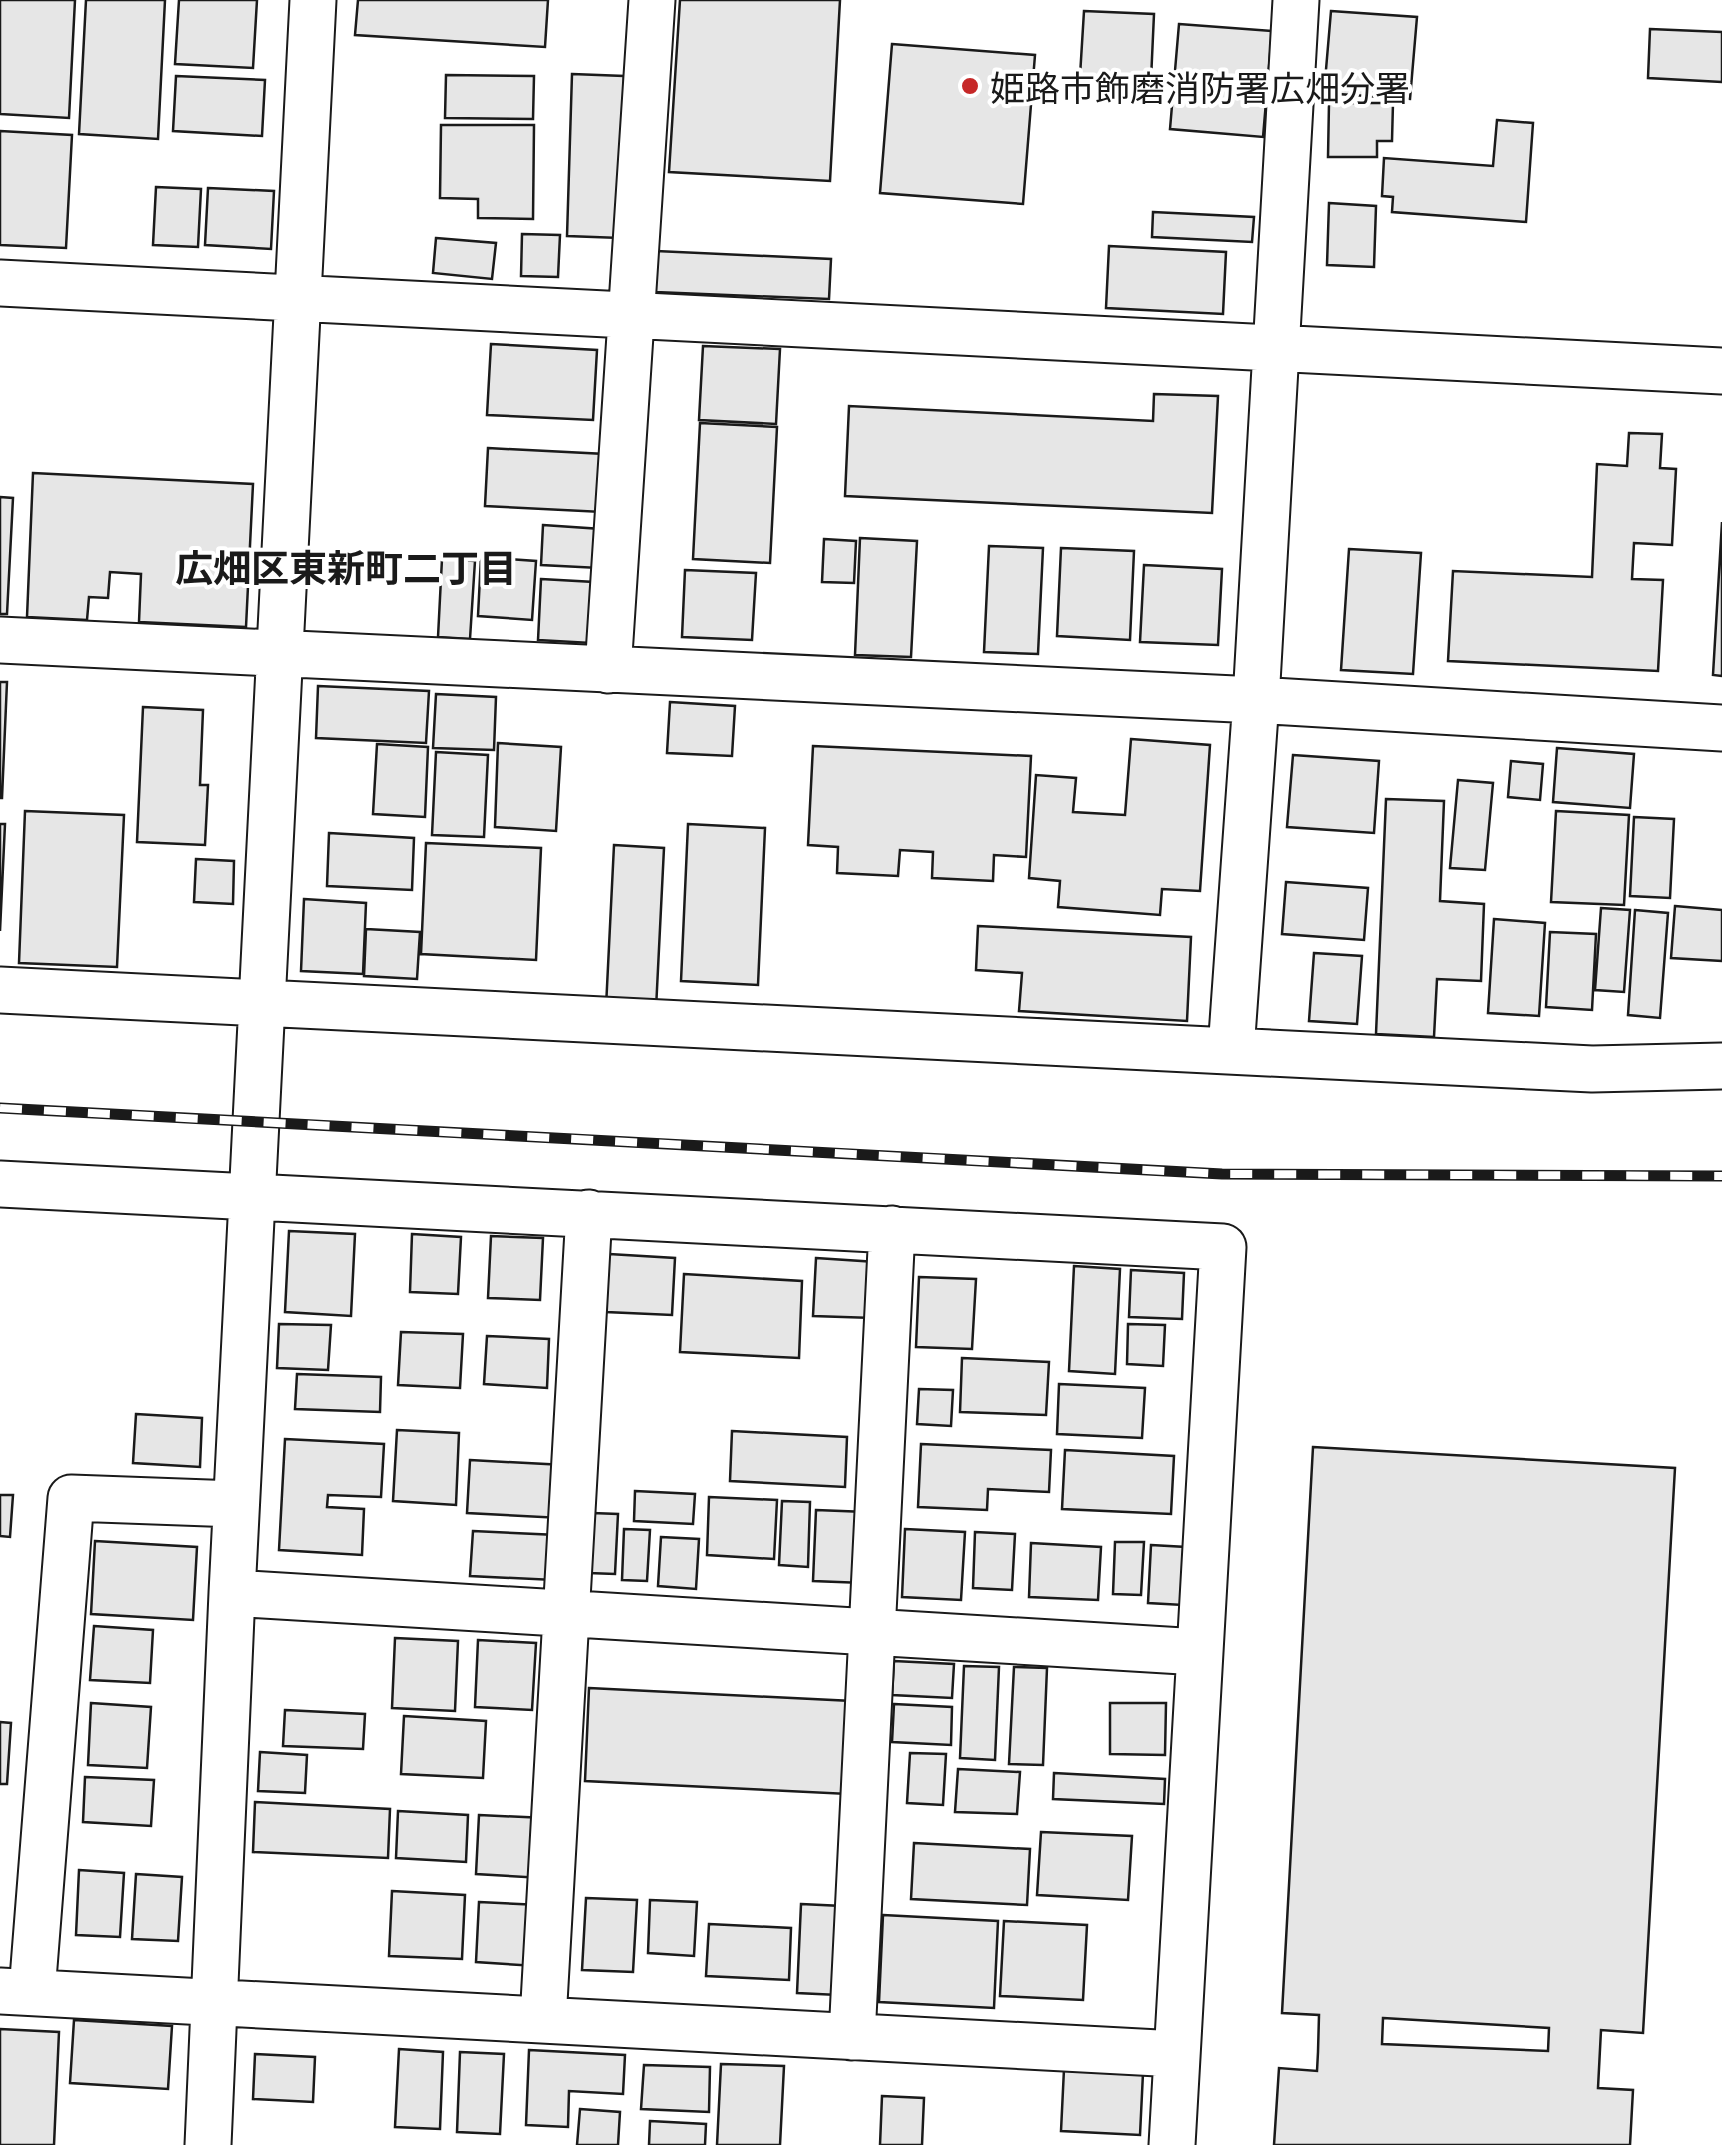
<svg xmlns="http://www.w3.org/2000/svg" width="1722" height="2145" font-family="Literata,'Noto Sans JP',serif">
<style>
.building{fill:#e6e6e6;stroke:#1a1a1a;stroke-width:2.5;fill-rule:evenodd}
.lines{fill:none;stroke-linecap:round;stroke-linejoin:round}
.street-casing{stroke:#1a1a1a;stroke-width:49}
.street{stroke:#fff;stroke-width:45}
.rail-casing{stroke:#1a1a1a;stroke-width:11}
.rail{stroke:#fff;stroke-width:8;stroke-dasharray:22;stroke-linecap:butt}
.poi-dot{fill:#c62828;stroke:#fff;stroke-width:4}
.labels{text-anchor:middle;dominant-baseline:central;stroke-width:8;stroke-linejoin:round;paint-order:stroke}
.poi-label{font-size:35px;fill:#1a1a1a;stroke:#fff;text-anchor:start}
.neighbourhood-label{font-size:38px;font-weight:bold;fill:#1a1a1a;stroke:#fff}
</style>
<rect width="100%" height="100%" fill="#fff"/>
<path class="building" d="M 0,0 L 75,0 L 69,118 L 0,114 Z
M 86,0 L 165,0 L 158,139 L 79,134 Z
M 179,0 L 257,0 L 253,68 L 175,64 Z
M 358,0 L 548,0 L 545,47 L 355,35 Z
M 680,0 L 840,0 L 830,181 L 669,172 Z
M 1084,11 L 1154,14 L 1151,80 L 1080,76 Z
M 1331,11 L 1417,17 L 1410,99 L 1324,93 Z
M 1179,24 L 1272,31 L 1263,137 L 1170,129 Z
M 1650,29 L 1722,32 L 1722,82 L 1648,78 Z
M 892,44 L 1035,55 L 1023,204 L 880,193 Z
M 572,74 L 624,76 L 620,238 L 567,236 Z
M 446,75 L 534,76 L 533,119 L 445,118 Z
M 176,76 L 265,80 L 262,136 L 173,131 Z
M 1329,103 L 1393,103 L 1392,141 L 1377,141 L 1377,157 L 1328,157 Z
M 1497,120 L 1533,123 L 1526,222 L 1392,212 L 1393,197 L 1382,196 L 1384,158 L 1493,166 Z
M 441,125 L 534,125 L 533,219 L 478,218 L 478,199 L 440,198 Z
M 0,131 L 72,135 L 66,248 L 0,245 Z
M 156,187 L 201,189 L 198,247 L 153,245 Z
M 208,188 L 274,191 L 271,249 L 205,245 Z
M 1329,203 L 1376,206 L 1374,267 L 1327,265 Z
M 1153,212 L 1254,217 L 1252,242 L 1152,237 Z
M 522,234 L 560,235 L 558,277 L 521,276 Z
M 436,238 L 496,243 L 492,279 L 433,273 Z
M 1109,246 L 1226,252 L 1223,314 L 1106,308 Z
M 656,251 L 831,259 L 829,299 L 655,292 Z
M 491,344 L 597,350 L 593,420 L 487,415 Z
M 703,346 L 780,349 L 776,424 L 699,420 Z
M 1154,394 L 1218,396 L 1212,513 L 845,496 L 849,406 L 1153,421 Z
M 700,423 L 777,427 L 770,563 L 693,559 Z
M 1629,433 L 1662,434 L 1660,468 L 1676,469 L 1672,545 L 1634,543 L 1632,579 L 1663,580 L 1658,671 L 1448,661 L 1453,571 L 1592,577 L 1597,464 L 1627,466 Z
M 488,448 L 605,454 L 602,512 L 485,506 Z
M 33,473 L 253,484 L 246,627 L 139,622 L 141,574 L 110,572 L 108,598 L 89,597 L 87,620 L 27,617 Z
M 0,497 L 13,498 L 7,614 L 0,614 Z
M 1722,522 L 1722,676 L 1713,675 Z
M 543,525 L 601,529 L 599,568 L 541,565 Z
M 860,538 L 917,541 L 911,657 L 855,655 Z
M 824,539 L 856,541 L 854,583 L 822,582 Z
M 989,546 L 1043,548 L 1038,654 L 984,652 Z
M 1061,548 L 1134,551 L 1130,640 L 1057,636 Z
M 1349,549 L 1421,553 L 1413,674 L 1341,670 Z
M 481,557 L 536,561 L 532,620 L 478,616 Z
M 442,559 L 475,561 L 470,639 L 438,637 Z
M 1144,565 L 1222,569 L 1218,645 L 1140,642 Z
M 685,570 L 756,573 L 752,640 L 682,637 Z
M 541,579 L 594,582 L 591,643 L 538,640 Z
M 0,682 L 7,682 L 2,798 L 0,798 Z
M 318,686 L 429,691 L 426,743 L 316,738 Z
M 436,694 L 496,697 L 494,750 L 433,748 Z
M 670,702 L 735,706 L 732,756 L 667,753 Z
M 143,707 L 203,710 L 200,785 L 208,785 L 205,845 L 137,842 Z
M 1131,739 L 1210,745 L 1200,891 L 1162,889 L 1160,915 L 1058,907 L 1060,881 L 1029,878 L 1036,775 L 1076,778 L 1073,812 L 1125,815 Z
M 498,743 L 561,747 L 556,831 L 495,827 Z
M 377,744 L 428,747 L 425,817 L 373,814 Z
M 813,746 L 1031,756 L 1026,857 L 994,855 L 993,881 L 932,878 L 933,852 L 900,850 L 898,876 L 837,873 L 838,847 L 808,845 Z
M 1557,748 L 1634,754 L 1630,808 L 1553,802 Z
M 436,752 L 488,755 L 484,837 L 432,835 Z
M 1293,755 L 1379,761 L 1374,833 L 1287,827 Z
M 1511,761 L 1543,764 L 1540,800 L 1508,797 Z
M 1458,780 L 1493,783 L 1485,870 L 1450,868 Z
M 1386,799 L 1444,801 L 1440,901 L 1484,904 L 1481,981 L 1437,979 L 1434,1037 L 1376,1034 Z
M 25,811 L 124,815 L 117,967 L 19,963 Z
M 1556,811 L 1629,815 L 1624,905 L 1551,902 Z
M 1634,817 L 1674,819 L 1670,898 L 1630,896 Z
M 0,824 L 5,824 L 0,931 Z
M 688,824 L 765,828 L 758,985 L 681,981 Z
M 329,833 L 414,838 L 412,890 L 327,886 Z
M 426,843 L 541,848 L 536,960 L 421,954 Z
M 614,845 L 664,848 L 656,1009 L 606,1007 Z
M 196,859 L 234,861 L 233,904 L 194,902 Z
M 1286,882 L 1368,888 L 1364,940 L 1282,934 Z
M 304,899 L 366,903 L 363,974 L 301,971 Z
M 1675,906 L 1722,910 L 1722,961 L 1671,958 Z
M 1601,908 L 1630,910 L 1624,992 L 1595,990 Z
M 1635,910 L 1668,913 L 1660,1018 L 1628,1015 Z
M 1494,919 L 1545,923 L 1539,1016 L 1488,1013 Z
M 978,926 L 1191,937 L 1187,1021 L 1019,1011 L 1022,973 L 976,970 Z
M 366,929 L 420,932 L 417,979 L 364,976 Z
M 1550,932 L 1596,934 L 1592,1010 L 1546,1007 Z
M 1314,953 L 1362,956 L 1357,1024 L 1309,1021 Z
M 289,1231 L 355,1234 L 351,1316 L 285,1312 Z
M 412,1234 L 461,1237 L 458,1294 L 410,1292 Z
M 491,1236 L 543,1238 L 540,1300 L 488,1298 Z
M 609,1254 L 675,1258 L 672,1315 L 606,1312 Z
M 816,1258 L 876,1262 L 873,1318 L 813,1316 Z
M 1074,1266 L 1120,1269 L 1115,1374 L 1069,1371 Z
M 1131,1270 L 1184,1273 L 1182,1319 L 1129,1317 Z
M 684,1274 L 802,1281 L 799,1358 L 680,1352 Z
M 919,1277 L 976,1279 L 972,1349 L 916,1347 Z
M 279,1324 L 331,1325 L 328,1370 L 277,1368 Z
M 1128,1324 L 1165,1325 L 1163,1366 L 1127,1364 Z
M 401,1332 L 463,1334 L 460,1388 L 398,1385 Z
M 487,1336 L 549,1339 L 547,1388 L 484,1384 Z
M 962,1358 L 1049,1362 L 1046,1415 L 960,1412 Z
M 297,1374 L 381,1377 L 380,1412 L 295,1409 Z
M 1059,1384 L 1145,1388 L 1142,1438 L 1057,1434 Z
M 919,1389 L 953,1390 L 951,1426 L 917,1424 Z
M 136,1414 L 202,1418 L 200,1467 L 133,1463 Z
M 397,1430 L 459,1433 L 456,1505 L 393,1501 Z
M 732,1431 L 847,1437 L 845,1487 L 730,1481 Z
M 285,1439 L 384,1444 L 381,1497 L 328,1495 L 327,1507 L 364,1509 L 362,1555 L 279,1550 Z
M 921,1444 L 1051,1450 L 1049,1492 L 988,1489 L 987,1510 L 918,1507 Z
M 1313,1447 L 1675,1468 L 1643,2033 L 1601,2030 L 1598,2088 L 1633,2090 L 1630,2145 L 1274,2145 L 1279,2068 L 1317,2071 L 1318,2052 L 1319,2015 L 1282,2013 ZM 1383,2018 L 1549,2028 L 1548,2051 L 1382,2044 Z
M 1065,1450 L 1174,1456 L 1171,1514 L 1062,1509 Z
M 470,1460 L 564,1465 L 561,1518 L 467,1513 Z
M 635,1491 L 695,1494 L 693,1524 L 634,1521 Z
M 0,1495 L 13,1495 L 10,1537 L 0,1536 Z
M 709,1497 L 777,1500 L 774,1559 L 707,1555 Z
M 782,1501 L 810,1502 L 808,1567 L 779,1565 Z
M 816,1510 L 866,1512 L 863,1583 L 813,1581 Z
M 592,1513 L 618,1514 L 615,1574 L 589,1573 Z
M 624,1529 L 650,1530 L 647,1581 L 622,1580 Z
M 905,1529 L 965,1532 L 961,1600 L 902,1597 Z
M 473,1531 L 557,1535 L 554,1580 L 470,1576 Z
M 975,1532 L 1015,1534 L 1012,1590 L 973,1588 Z
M 661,1537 L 699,1539 L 696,1589 L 658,1586 Z
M 95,1541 L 197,1547 L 193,1620 L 91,1614 Z
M 1115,1542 L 1144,1542 L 1141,1595 L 1113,1594 Z
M 1031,1543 L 1101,1547 L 1098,1600 L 1029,1597 Z
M 1151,1545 L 1186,1547 L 1183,1605 L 1148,1603 Z
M 94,1626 L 153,1630 L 150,1683 L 90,1680 Z
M 395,1638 L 458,1641 L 455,1711 L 392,1708 Z
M 478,1640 L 536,1643 L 532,1710 L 475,1707 Z
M 894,1661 L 954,1664 L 952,1698 L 892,1695 Z
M 964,1666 L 999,1667 L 995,1760 L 960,1758 Z
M 1014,1667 L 1047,1668 L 1043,1765 L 1009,1764 Z
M 589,1688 L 852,1701 L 848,1794 L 585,1781 Z
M 91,1703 L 151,1707 L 147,1768 L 88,1765 Z
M 1110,1703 L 1166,1703 L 1165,1755 L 1110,1754 Z
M 894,1704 L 952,1707 L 951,1745 L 892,1742 Z
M 285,1710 L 365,1714 L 363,1749 L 283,1746 Z
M 404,1716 L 486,1721 L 483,1778 L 401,1774 Z
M 0,1722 L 11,1723 L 7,1784 L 0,1784 Z
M 260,1752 L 307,1755 L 305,1793 L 258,1791 Z
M 910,1753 L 946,1754 L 943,1805 L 907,1803 Z
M 958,1769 L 1020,1772 L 1017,1814 L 955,1812 Z
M 1054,1773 L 1165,1779 L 1164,1804 L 1053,1799 Z
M 85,1777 L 154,1780 L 151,1826 L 83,1822 Z
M 255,1802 L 390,1809 L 388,1858 L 253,1852 Z
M 398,1811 L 468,1815 L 466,1862 L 396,1858 Z
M 479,1815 L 545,1818 L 542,1878 L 476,1874 Z
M 1041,1832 L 1132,1836 L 1128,1900 L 1037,1895 Z
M 914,1843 L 1030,1849 L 1027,1905 L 911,1899 Z
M 79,1870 L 124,1873 L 120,1937 L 76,1935 Z
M 136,1874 L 182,1877 L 178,1941 L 132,1939 Z
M 392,1891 L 465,1895 L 462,1959 L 389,1956 Z
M 586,1898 L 637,1900 L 633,1972 L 582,1970 Z
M 650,1900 L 697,1902 L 694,1956 L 648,1953 Z
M 479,1902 L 539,1905 L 536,1966 L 476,1962 Z
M 801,1904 L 842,1906 L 838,1995 L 797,1993 Z
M 883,1915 L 998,1921 L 994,2008 L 879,2002 Z
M 1004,1921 L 1087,1925 L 1083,2000 L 1000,1996 Z
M 709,1924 L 791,1928 L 789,1980 L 706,1976 Z
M 74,2020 L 172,2026 L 168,2089 L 70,2083 Z
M 0,2029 L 59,2032 L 54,2145 L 0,2145 Z
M 399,2049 L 443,2052 L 440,2129 L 395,2127 Z
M 529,2050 L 625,2055 L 623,2094 L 569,2091 L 568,2127 L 526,2125 Z
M 460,2052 L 504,2054 L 500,2134 L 457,2132 Z
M 255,2054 L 315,2057 L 313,2102 L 253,2099 Z
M 721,2064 L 784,2066 L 780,2145 L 717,2145 Z
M 644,2065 L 710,2067 L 709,2112 L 641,2109 Z
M 1064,2069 L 1143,2073 L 1140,2135 L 1061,2131 Z
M 882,2096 L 924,2098 L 922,2145 L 880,2145 Z
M 580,2109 L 620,2112 L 618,2145 L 577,2145 Z
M 650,2121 L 706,2124 L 705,2145 L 649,2145 Z"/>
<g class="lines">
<defs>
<path id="street" d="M 0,283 L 1722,371
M 0,640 L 1256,700 L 1722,728
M 608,670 L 652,0
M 0,990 L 1592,1069 L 1722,1066
M 1231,1050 L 1256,700 L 1296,0
M 0,1184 L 1223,1247 L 1172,2145
M 232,1593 L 1199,1652
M 0,1991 L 1177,2054
M 32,1992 L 71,1498 L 236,1504
M 543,2020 L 589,1213
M 852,2037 L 892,1229
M 208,2145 L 232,1593 L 313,0"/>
</defs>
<use href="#street" class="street-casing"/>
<use href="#street" class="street"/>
<defs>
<path id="rail" d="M 0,1108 L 1222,1174 L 1722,1176"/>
</defs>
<use href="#rail" class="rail-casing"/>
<use href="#rail" class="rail"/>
</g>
<circle class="poi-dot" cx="970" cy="86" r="10"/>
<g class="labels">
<g class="poi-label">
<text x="990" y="86">姫路市飾磨消防署広畑分署</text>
</g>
<g class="neighbourhood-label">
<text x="346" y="565">広畑区東新町二丁目</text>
</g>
</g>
</svg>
